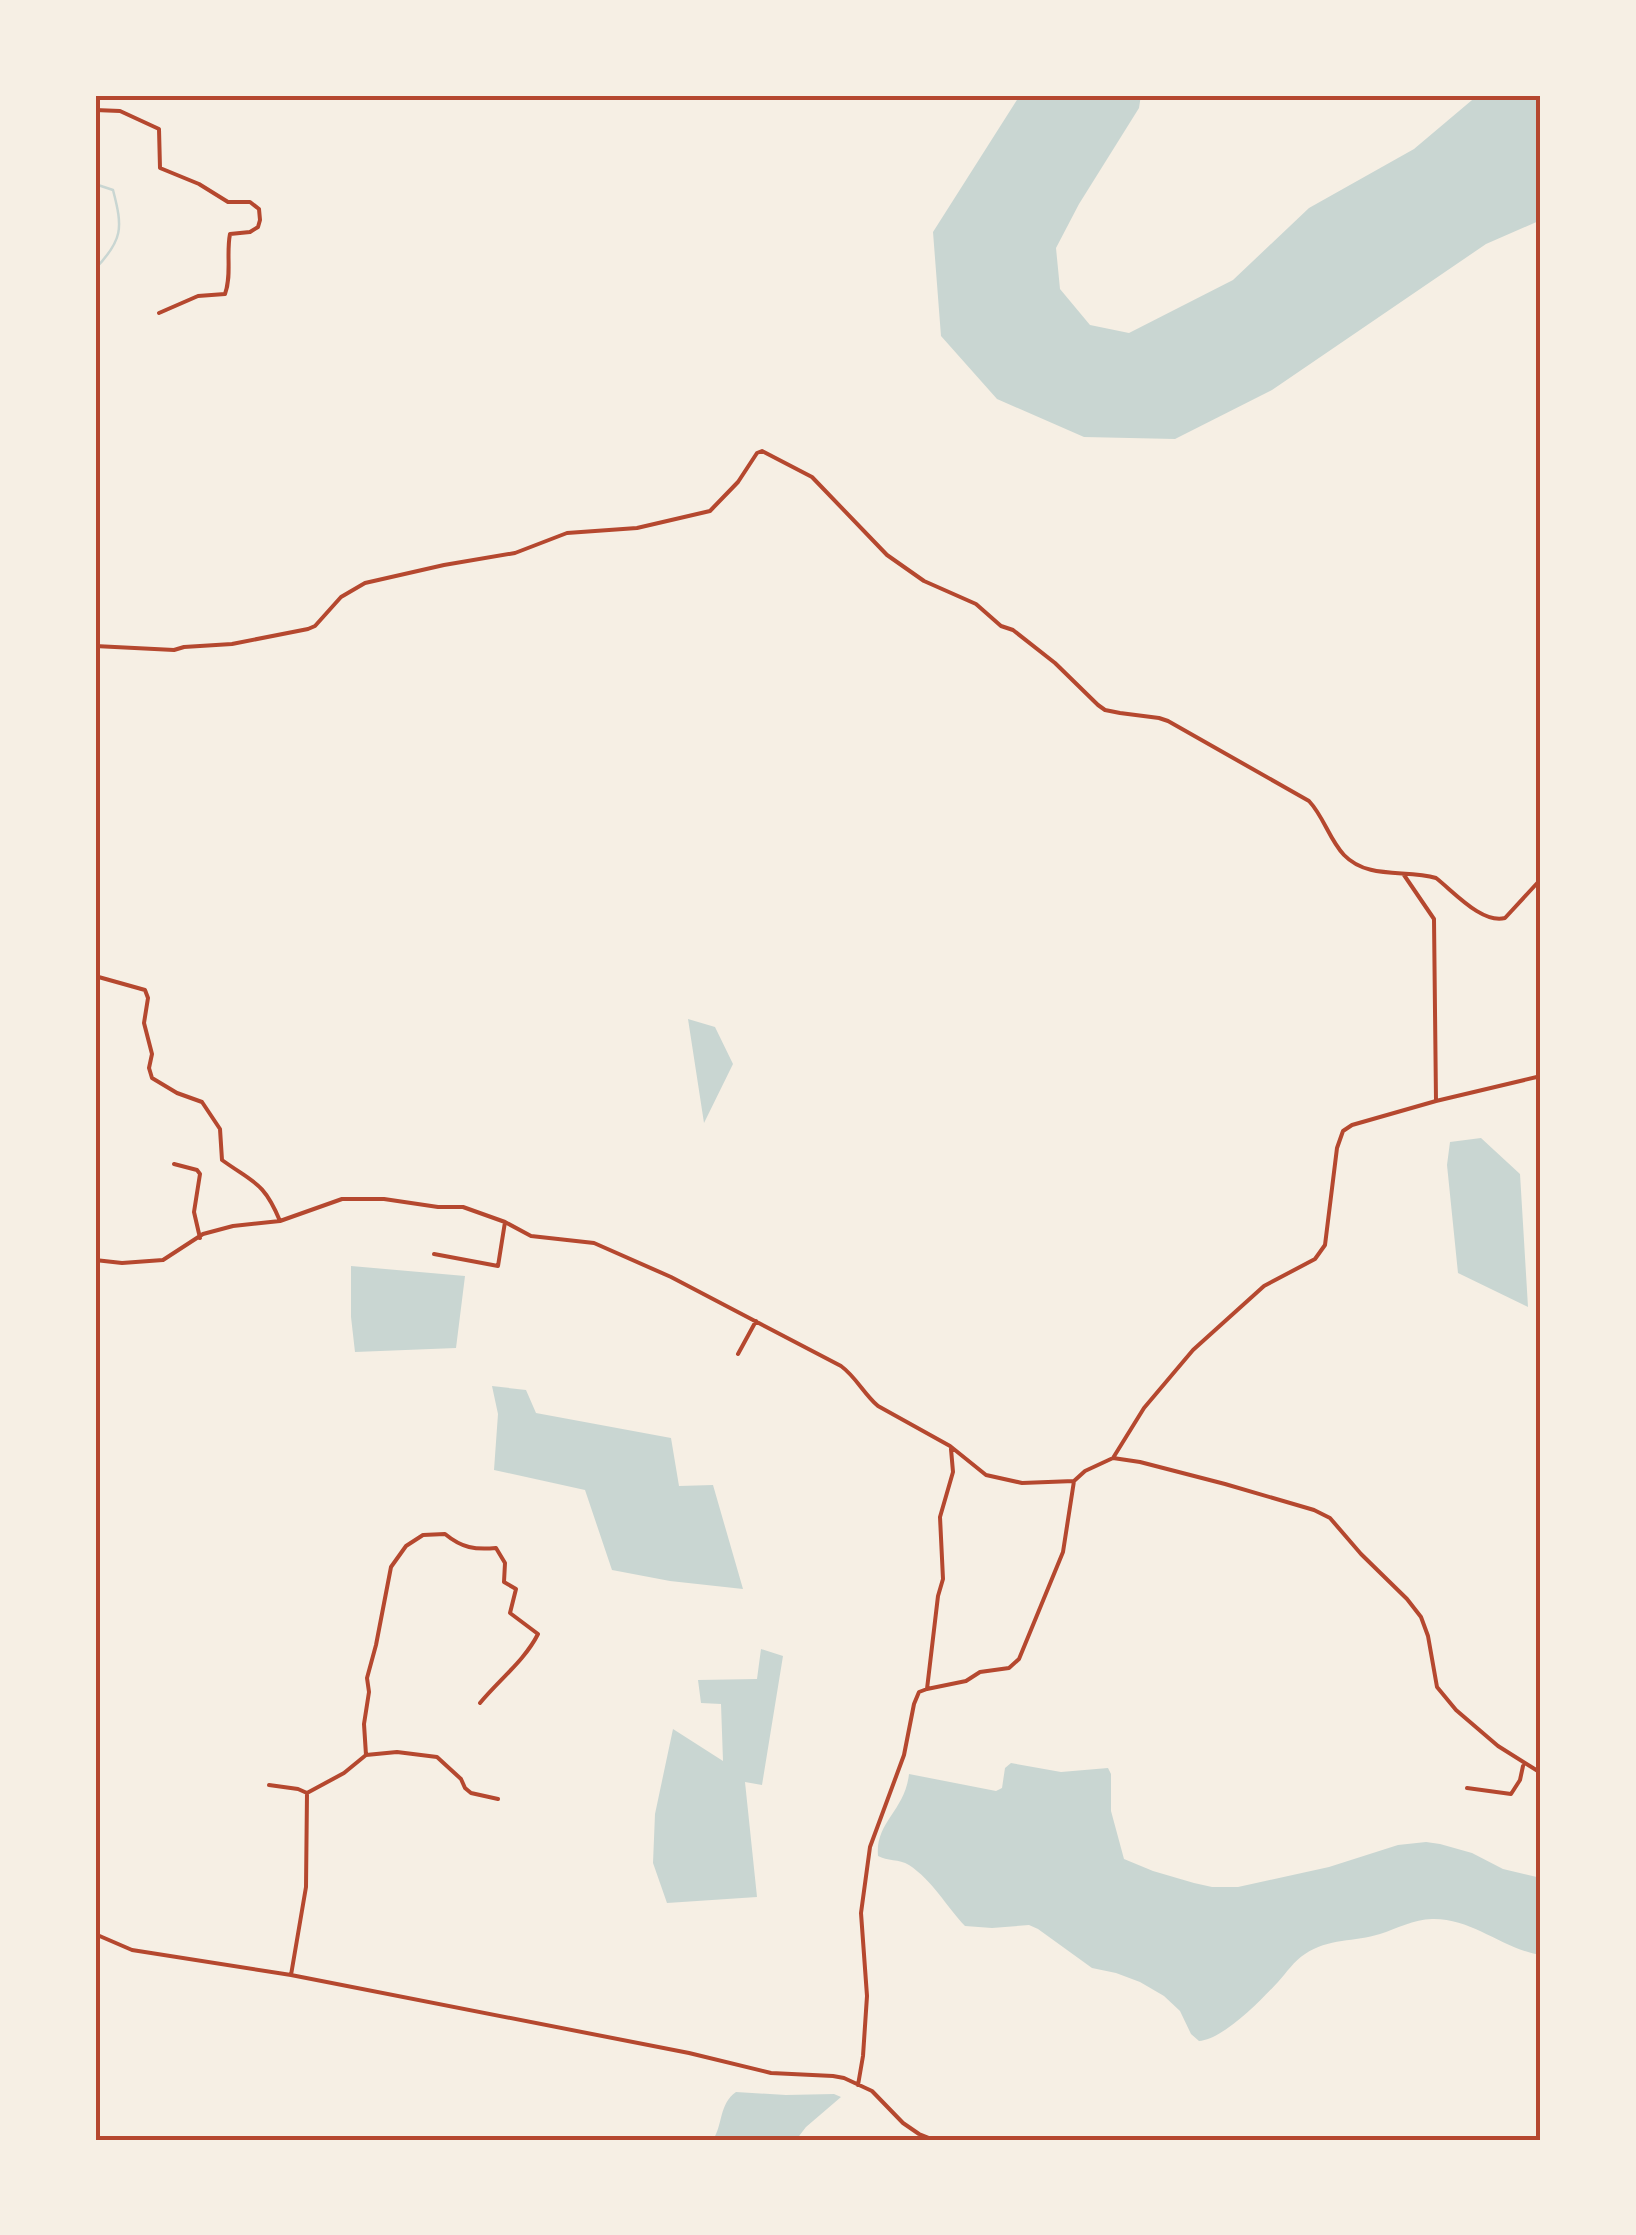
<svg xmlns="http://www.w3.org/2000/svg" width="1636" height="2235" font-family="'Playfair Display',serif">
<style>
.water{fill:#c9d6d2}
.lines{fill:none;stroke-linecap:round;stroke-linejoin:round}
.stream{stroke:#c9d6d2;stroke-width:2.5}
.minor{stroke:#b5482f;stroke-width:4}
.neatline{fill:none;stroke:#b5482f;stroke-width:4}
</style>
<rect width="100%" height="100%" fill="#f6efe4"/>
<path class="water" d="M 1020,95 L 1141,95 L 1139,108 L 1079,204 L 1056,248 L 1060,289 L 1090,325 L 1129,333 L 1233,280 L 1309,208 L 1414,149 L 1478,95 L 1541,95 L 1541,220 L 1486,244 L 1272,390 L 1175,439 L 1084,437 L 997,399 L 941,336 L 933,232 Z
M 688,1019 L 715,1027 L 733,1064 L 704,1123 Z
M 1481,1138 L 1520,1174 L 1528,1307 L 1458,1273 L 1447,1165 L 1450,1142 Z
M 351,1266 L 465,1276 L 456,1348 L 355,1352 L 351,1317 Z
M 492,1386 L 526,1390 L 536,1413 L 671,1438 L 679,1486 L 713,1485 L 743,1589 L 670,1581 L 612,1570 L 585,1490 L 494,1470 L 498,1414 Z
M 761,1649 L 783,1656 L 762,1785 L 745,1782 L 757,1897 L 667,1903 L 653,1863 L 655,1814 L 673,1729 L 723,1761 L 721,1704 L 701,1703 L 698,1680 L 757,1679 Z
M 1011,1763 L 1061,1772 L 1108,1768 L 1111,1774 L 1111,1811 L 1124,1859 L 1153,1871 L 1194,1883 L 1212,1887 L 1238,1887 L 1329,1867 L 1398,1845 L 1426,1842 L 1440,1844 L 1472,1853 L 1503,1869 L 1541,1878 L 1541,1955 C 1502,1949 1473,1918 1432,1919 C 1414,1919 1396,1929 1380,1934 C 1355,1942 1328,1938 1305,1954 C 1294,1961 1287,1972 1278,1982 C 1261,2000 1224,2039 1199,2041 L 1191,2034 L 1180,2011 L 1164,1996 L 1140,1982 L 1116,1973 L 1092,1968 L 1038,1929 L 1029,1925 L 992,1928 L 965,1926 C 946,1906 933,1881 909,1865 C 899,1859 887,1861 878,1856 C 875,1822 905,1811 909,1774 L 996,1791 L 1002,1788 L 1005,1768 Z
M 736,2092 L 786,2095 L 834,2094 L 841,2097 L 806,2127 L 796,2140 L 713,2140 C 723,2124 719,2104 736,2092 Z"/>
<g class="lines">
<path class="stream" d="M 95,184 L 113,190 C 123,228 123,240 95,269"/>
<path class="minor" d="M 95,110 L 120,111 L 159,129 L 160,168 L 199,184 L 228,202 L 250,202 L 259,209 L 260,220 L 258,227 L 250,232 L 230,234 C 226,254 232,275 225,294 L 198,296 L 159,313
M 95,646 L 174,650 L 184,647 L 232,644 L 308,629 L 315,626 L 341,597 L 365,583 L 444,565 L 515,553 L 567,533 L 637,528 L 710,511 L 738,482 L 757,453 L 762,451 L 812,477 L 887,555 L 924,581 L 976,604 L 1001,626 L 1013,630 L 1055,663 L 1098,705 L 1105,710 L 1120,713 L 1159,718 L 1168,721 L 1309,801 C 1324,817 1329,839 1344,855 C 1368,880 1406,869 1436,878 C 1454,892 1482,924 1505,918 L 1541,879
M 1404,875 L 1434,919 L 1436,1101
M 95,976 L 145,990 L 148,998 L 144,1023 L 152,1054 L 149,1068 L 152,1078 L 177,1093 L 202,1102 L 220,1129 L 222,1160 C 254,1183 264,1182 280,1221
M 174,1164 L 197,1170 L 200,1174 L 194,1212 L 200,1238
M 434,1254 L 498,1266 L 505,1222
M 95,1260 L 122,1263 L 163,1260 L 203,1234 L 233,1226 L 280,1221 L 342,1199 L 384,1199 L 438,1207 L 463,1207 L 505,1222 L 531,1236 L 594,1243 L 671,1277 L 841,1366 C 856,1377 864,1394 878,1406 L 950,1446 L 986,1475 L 1022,1483 L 1074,1481
M 738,1354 L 756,1321
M 1113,1458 L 1140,1462 L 1225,1484 L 1314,1510 L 1330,1518 L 1361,1554 L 1407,1599 L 1421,1617 L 1428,1636 L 1437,1687 L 1456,1710 L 1498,1746 L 1541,1773
M 927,1689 L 966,1681 L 980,1672 L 1009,1668 L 1019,1659 L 1063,1552 L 1074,1481 L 1085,1471 L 1113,1458 L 1144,1408 L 1193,1350 L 1264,1286 L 1315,1259 L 1325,1245 L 1337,1148 L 1343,1131 L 1352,1125 L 1436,1101 L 1541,1076
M 366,1755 L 364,1724 L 369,1692 L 367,1678 L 376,1645 L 391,1567 L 406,1546 L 423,1535 L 445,1534 C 462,1548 475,1550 496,1548 L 505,1563 L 504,1582 L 516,1589 L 510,1613 L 538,1634 C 525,1660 499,1680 480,1703
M 269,1785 L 298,1789 L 307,1793 L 344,1773 L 366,1755 L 397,1752 L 437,1757 L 461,1779 L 465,1788 L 471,1793 L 498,1799
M 1467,1788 L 1511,1794 L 1520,1780 L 1523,1766
M 95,1934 L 132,1950 L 291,1975 L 689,2053 L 771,2073 L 833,2076 L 844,2078 L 872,2091 L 903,2123 L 919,2134 L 934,2140
M 291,1975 L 306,1887 L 307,1793
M 858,2085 L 863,2056 L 867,1996 L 861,1913 L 870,1847 L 904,1755 L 914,1704 L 919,1692 L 927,1689 L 938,1596 L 943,1579 L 940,1517 L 953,1472 L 951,1449"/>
</g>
<rect width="1636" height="2235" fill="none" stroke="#f6efe4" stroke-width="195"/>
<rect x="98" y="98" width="1440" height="2040" class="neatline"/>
</svg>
